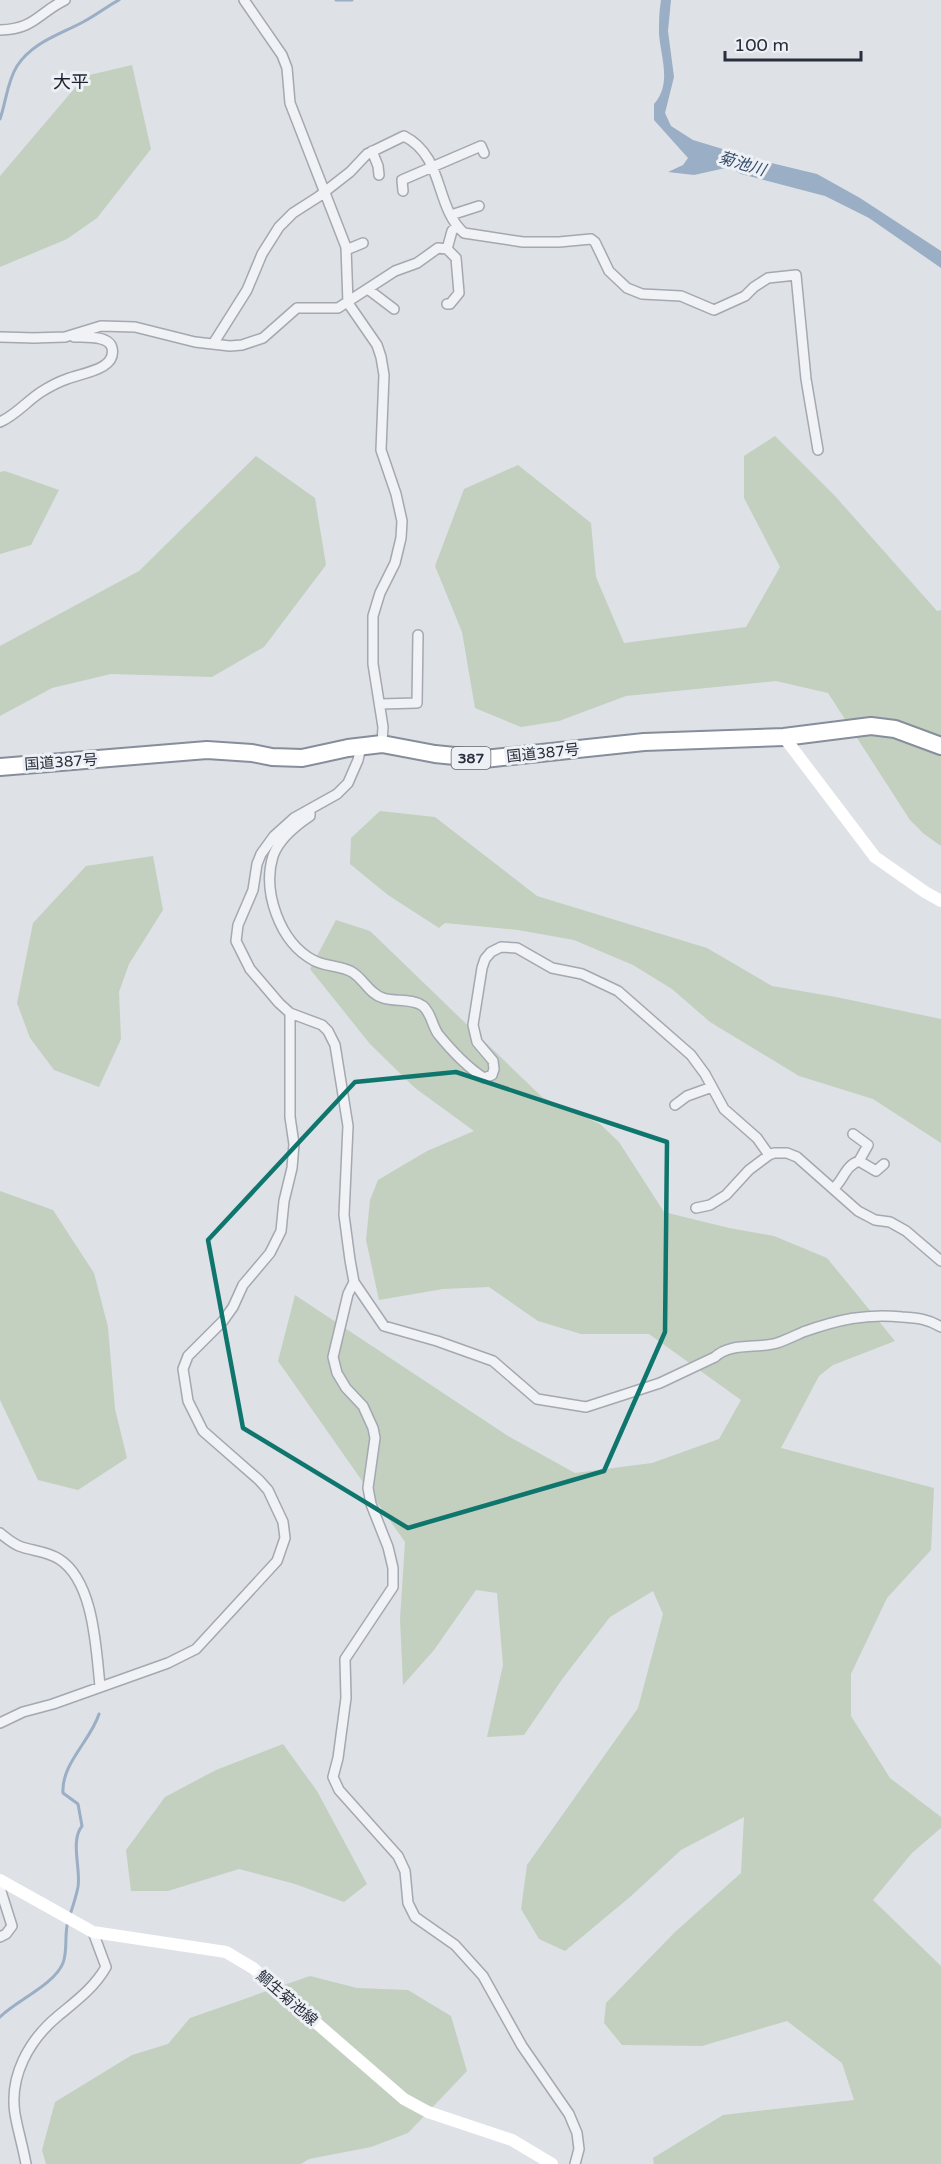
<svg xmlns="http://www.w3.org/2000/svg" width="941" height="2164" font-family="'Varela Round','Noto Sans JP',sans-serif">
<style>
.green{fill:#c3d0bf}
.water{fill:#9aaec5}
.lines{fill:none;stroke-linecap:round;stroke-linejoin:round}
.stream{stroke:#9aaec5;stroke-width:3}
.street-casing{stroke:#a4a8b0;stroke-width:12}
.highway-casing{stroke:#868e9c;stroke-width:20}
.street{stroke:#f0f2f5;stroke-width:9}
.secondary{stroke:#fff;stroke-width:12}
.highway{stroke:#fff;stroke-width:16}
.marked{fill:none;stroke:#0f766e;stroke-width:4.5;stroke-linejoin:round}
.labels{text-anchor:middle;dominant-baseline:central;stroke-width:6;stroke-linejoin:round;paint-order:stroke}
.shield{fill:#edf0f4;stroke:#636973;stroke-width:1.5}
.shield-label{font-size:14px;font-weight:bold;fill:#282f3c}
.street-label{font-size:15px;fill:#282f3c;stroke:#edf0f4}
.water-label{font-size:16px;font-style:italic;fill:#354d6d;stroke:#edf0f4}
.quarter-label{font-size:18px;fill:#1a202d;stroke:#edf0f4}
</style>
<rect width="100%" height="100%" fill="#dee1e6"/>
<path class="green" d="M 132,65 L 151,149 L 97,218 L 67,239 L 0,267 L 0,176 L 85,76 Z
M 775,436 L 835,496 L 937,611 L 941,610 L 941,846 L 924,834 L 910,820 L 828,693 L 776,681 L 626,696 L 559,721 L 521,727 L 475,708 L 462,632 L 435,566 L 464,489 L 518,465 L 591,523 L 596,577 L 624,643 L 746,627 L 780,567 L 744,498 L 744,456 Z
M 256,456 L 315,498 L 326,565 L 264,647 L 212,677 L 111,674 L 52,688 L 0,716 L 0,646 L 139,571 Z
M 5,471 L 59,490 L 31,545 L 0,554 L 0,472 Z
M 380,811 L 435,817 L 537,896 L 707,948 L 772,986 L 836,997 L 941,1019 L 941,1143 L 873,1099 L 799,1076 L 710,1022 L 672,989 L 633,965 L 574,940 L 518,930 L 445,923 L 439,928 L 388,895 L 350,864 L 351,838 Z
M 153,856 L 163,910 L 129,964 L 119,992 L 121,1039 L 99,1087 L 54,1070 L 30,1038 L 17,1003 L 33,923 L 86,866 Z
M 336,920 L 370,931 L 542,1097 L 600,1124 L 619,1142 L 664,1212 L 729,1228 L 774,1236 L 827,1258 L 895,1341 L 833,1365 L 819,1376 L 781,1448 L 934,1488 L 931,1550 L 887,1598 L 851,1674 L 851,1716 L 890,1778 L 941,1817 L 941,1828 L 912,1853 L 873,1900 L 941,1966 L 941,2164 L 654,2164 L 653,2158 L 723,2115 L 854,2100 L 842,2063 L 787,2021 L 702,2046 L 622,2045 L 604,2023 L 606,2003 L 675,1932 L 741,1873 L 744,1817 L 681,1850 L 630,1897 L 565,1951 L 539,1939 L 521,1909 L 527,1865 L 638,1708 L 663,1614 L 653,1591 L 610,1617 L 563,1678 L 524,1735 L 487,1737 L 503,1665 L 497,1593 L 476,1590 L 434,1650 L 403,1685 L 400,1619 L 405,1542 L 278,1361 L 295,1295 L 508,1436 L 575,1473 L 652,1463 L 719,1439 L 741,1400 L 649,1334 L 581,1334 L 538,1321 L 489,1287 L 443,1289 L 379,1300 L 366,1240 L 370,1200 L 378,1180 L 427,1151 L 474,1131 L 415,1088 L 370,1044 L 310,969 Z
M 0,1191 L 53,1210 L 94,1273 L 108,1327 L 115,1409 L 127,1458 L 78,1490 L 38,1480 L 0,1400 Z
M 283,1744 L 317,1791 L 367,1884 L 344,1902 L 295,1884 L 239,1869 L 168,1891 L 131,1891 L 126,1850 L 165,1797 L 216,1770 Z
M 310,1976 L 357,1988 L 408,1990 L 451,2016 L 467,2071 L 408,2133 L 371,2147 L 309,2159 L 301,2164 L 46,2164 L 42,2150 L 55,2102 L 132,2055 L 168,2044 L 190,2018 Z"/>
<path class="water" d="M 661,0 L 671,0 L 668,31 L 674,77 L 665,113 L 671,126 L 693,140 L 759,160 L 817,174 L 860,198 L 941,251 L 941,268 L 869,218 L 825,196 L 741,174 L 730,167 L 694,175 L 668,172 L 683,165 L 688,158 L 654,120 L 654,104 C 672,84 661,58 659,34 C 659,23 659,11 661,0 Z"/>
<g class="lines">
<path class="stream" d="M 336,0 L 352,0
M 0,119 C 6,102 7,82 17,66 C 33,42 59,35 83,22 C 95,16 106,7 119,0
M 70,1915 C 73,1906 76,1897 78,1887 C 81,1869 70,1841 82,1826 L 78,1804 L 63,1793 C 61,1764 91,1740 99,1714
M 0,2017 C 17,2000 54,1985 63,1963 C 68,1950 64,1935 68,1921"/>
<defs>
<path id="street" d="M 244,0 L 282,55 L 287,68 L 290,103 L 346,247 L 348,303 L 377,345 L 381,357 L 384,375 L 381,450 L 396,494 L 402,521 L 401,538 L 395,563 L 380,593 L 373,616 L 373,664 L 383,727 L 382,744
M 0,30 C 35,29 38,13 65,0
M 372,151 L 378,166 L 379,175
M 403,191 L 402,180 L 481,146 L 484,153
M 451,215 L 479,206
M 447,249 L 452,231 L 457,226
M 346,250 L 363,243
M 369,290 L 394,309
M 0,337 L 36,338
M 32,338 L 65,337 L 101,326 L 135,327 L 195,342 L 230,346 L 242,345 L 263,338 L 297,308 L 338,308 L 395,271 L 417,263 L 438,248 L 447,249 L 456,258 L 459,293 L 450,304 L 447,304
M 213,344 L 247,290 L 262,254 L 279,227 L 293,213 L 318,197 L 350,172 L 367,154 L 404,136 C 445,157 434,206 464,233 L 523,242 L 559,242 L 591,239 L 595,242 L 609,271 L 627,288 L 642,294 L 681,296 L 714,310 L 745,296 L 754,287 L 768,278 L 796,275 L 806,379 L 818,450
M 0,422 C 16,415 27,401 41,392 C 49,387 58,382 67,379 C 81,373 117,370 112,348 C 109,335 84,337 74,337
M 380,704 L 417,703 L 418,635
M 361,747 L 358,760 L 348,783 L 337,794 L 294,818 L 274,836 L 261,854 L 257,864 L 253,890 L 238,925 L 236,941 L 250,969 L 279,1003 L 290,1013 L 322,1025 L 328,1031 L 335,1045 L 348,1126 L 344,1215 L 350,1260 L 354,1282 L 384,1326 L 437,1341 L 493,1361 L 537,1399 L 586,1407 L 660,1383 L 715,1357 C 730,1342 758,1349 777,1343 C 786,1340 794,1336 803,1332 C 837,1320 866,1313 902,1317 C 918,1318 928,1319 941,1327
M 310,813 L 310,816 C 295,826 279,839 273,856 C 262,892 280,942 313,960 C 325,967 340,965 352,972 C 363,978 369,994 383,998 C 395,1002 412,998 423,1006 C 431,1013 432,1025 438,1034 C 451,1050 467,1067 484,1078 L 492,1075 L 494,1069 L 493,1061 L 477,1042 L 473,1025 L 482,968 L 485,959 L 491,952 L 501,947 L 517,948 L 552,968 L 582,974 L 618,991 L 691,1055 L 705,1074 L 724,1109 L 757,1138 L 769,1155
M 675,1105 L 687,1096 L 712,1087
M 853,1134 L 868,1145 L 859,1161
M 834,1188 C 844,1179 845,1166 859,1161 L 876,1171 L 884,1164
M 696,1208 L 710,1205 L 726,1195 L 749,1170 L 769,1155 L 774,1153 L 787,1153 L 797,1157 L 858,1211 L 875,1220 L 890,1222 L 906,1231 L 941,1261
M 354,1282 L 348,1294 L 333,1357 L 337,1373 L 346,1388 L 363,1406 L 373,1428 L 375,1438 L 368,1488 L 371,1504 L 388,1547 L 393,1568 L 393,1587 L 345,1659 L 346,1698 L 338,1758 L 333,1777 L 339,1790 L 398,1856 L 405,1871 L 408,1903 L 415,1917 L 455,1945 L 483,1976 L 522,2046 L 569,2114 L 577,2133 L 579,2149 L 575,2164
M 0,1533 C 6,1538 12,1543 19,1546 C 32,1551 47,1551 59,1559 C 94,1581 96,1649 100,1686
M 0,1723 L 23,1712 L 53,1704 L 168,1663 L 196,1649 L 277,1561 L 285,1538 L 283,1522 L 268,1490 L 259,1480 L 203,1431 L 188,1401 L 183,1369 L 188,1356 L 223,1321 L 233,1307 L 243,1285 L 270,1253 L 281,1231 L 284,1201 L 292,1168 L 294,1144 L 290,1117 L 290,1013
M 0,1888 L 12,1926 L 6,1934 L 0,1937
M 26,2164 C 23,2147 18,2131 15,2114 C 9,2076 29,2040 58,2016 C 76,2001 94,1988 106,1967 L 93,1932"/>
<path id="highway" d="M 0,767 L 207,750 L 252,753 L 272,757 L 302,758 L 348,748 L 382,744 L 435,754 L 484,759 L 644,742 L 784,737 L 871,726 L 895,729 L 941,746"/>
</defs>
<use href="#street" class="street-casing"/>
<use href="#highway" class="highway-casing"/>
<use href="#street" class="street"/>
<path class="secondary" d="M 784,737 L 875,857 L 925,892 L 941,901
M 0,1880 L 93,1932 L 226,1952 L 253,1968 L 404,2099 L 428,2112 L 512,2140 L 552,2164"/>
<use href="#highway" class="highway"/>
</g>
<path class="marked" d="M 456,1072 L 667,1142 L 665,1332 L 604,1471 L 408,1528 L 243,1428 L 208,1240 L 355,1082 Z"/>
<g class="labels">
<rect class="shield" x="451.5" y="747" width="39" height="22" rx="4.5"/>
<g class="shield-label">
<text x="471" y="758">387</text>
</g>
<g class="street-label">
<text transform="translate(543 753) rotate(-6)">国道387号</text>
<text transform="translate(61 762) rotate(-4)">国道387号</text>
<text transform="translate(287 1998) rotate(41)">鯛生菊池線</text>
</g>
<g class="water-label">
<text transform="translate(742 164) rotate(17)">菊池川</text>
</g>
<g class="quarter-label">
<text x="71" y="82">大平</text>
</g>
</g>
<path d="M725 51v9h136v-9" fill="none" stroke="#282f3c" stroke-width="3"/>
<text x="734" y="51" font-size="18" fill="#282f3c" stroke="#edf0f4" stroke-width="4.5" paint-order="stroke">100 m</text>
</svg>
